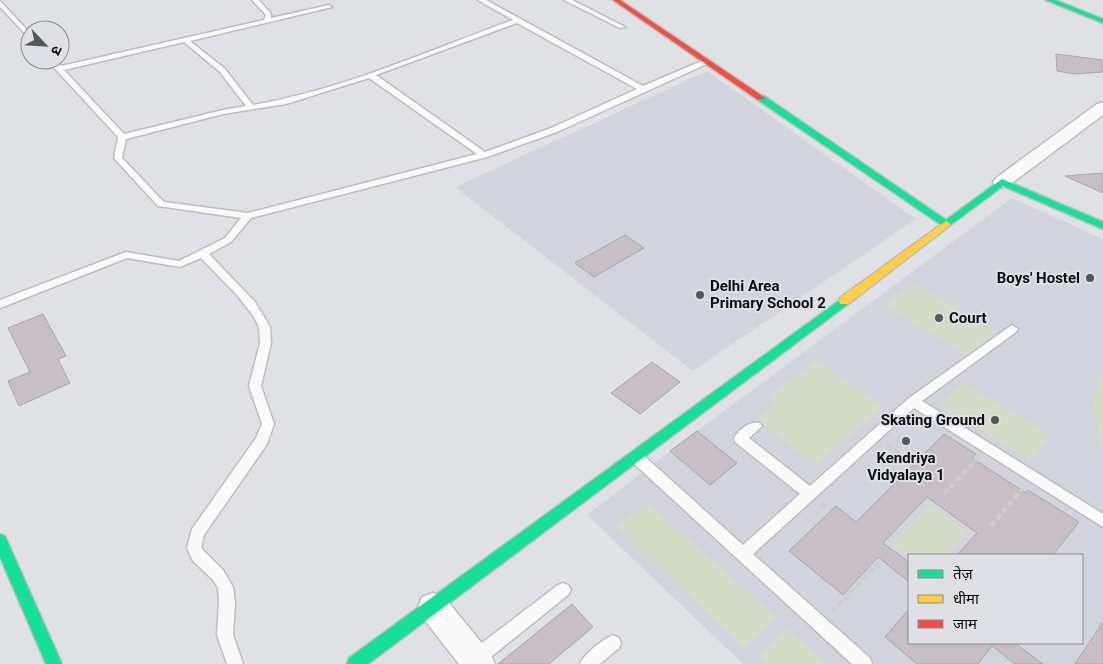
<svg xmlns="http://www.w3.org/2000/svg" width="1103" height="664" font-family="Roboto,'Noto Sans Devanagari',sans-serif">
<style>
.built{fill:#d1d4dc;fill-rule:evenodd}
.green{fill:#d3dcc7}
.building{fill:#c7bfc5;stroke:#a8a7a9}
.lines{fill:none;stroke-linecap:round;stroke-linejoin:round}
.lane-casing{stroke:#bcbdbf;stroke-width:3}
.street-casing{stroke:#bcbdbf;stroke-width:3}
.fast-casing{stroke:#bcbdbf;stroke-width:3}
.slow-casing{stroke:#bcbdbf;stroke-width:3}
.jam-casing{stroke:#bcbdbf;stroke-width:3}
.path{stroke:#cdcdce;stroke-width:4;stroke-dasharray:6 3;stroke-linecap:butt}
.lane{fill:#fafafb;fill-rule:evenodd}
.street{fill:#fafafb;fill-rule:evenodd}
.fast{fill:#16e098;fill-rule:evenodd}
.slow{fill:#ffcf43;fill-rule:evenodd}
.jam{fill:#f24e42;fill-rule:evenodd}
.poi-dot{fill:#565759;stroke:#dee0e6;stroke-width:2}
.labels{text-anchor:middle;dominant-baseline:central;stroke-width:4;stroke-linejoin:round;paint-order:stroke}
.poi-label{font-size:15px;font-weight:bold;fill:#0c0c0e;stroke:#dee0e6;text-anchor:end}
</style>
<rect width="100%" height="100%" fill="#e0e1e4"/>
<path class="built" d="M 707,71 L 916,219 L 693,371 L 455,187 Z
M 1012,198 L 1103,239 L 1103,664 L 743,664 L 587,515 L 670,451 L 710,485 L 737,463 L 697,431 ZM 909,555 L 1082,555 L 1082,643 L 909,643 Z"/>
<path class="green" d="M 913,283 L 996,330 L 968,356 L 884,305 Z
M 816,361 L 884,407 L 815,465 L 757,419 L 777,404 L 768,397 Z
M 1103,371 L 1103,455 L 1093,401 Z
M 962,383 L 1051,435 L 1030,461 L 940,405 Z
M 647,502 L 776,617 L 744,648 L 616,526 Z
M 930,505 L 967,532 L 946,555 L 909,555 L 909,557 L 892,544 Z
M 787,628 L 825,664 L 766,664 L 758,656 Z"/>
<path class="building" d="M 1056,54 L 1103,60 L 1103,72 L 1075,74 L 1057,71 Z
M 1103,173 L 1103,193 L 1065,176 Z
M 625,235 L 644,248 L 594,277 L 575,263 Z
M 43,314 L 66,356 L 58,359 L 70,383 L 19,406 L 8,381 L 30,372 L 8,328 Z
M 652,362 L 680,382 L 640,414 L 611,393 Z
M 697,431 L 737,463 L 710,485 L 670,451 Z
M 944,434 L 976,454 L 972,458 L 1026,493 L 1028,490 L 1079,522 L 1053,555 L 957,555 L 977,533 L 927,497 L 883,543 L 909,562 L 909,582 L 878,557 L 843,595 L 789,551 L 836,506 L 856,522 Z
M 572,604 L 593,627 L 549,664 L 498,664 Z
M 909,609 L 909,643 L 1015,643 L 1043,664 L 1015,664 L 992,646 L 978,664 L 917,664 L 885,637 Z
M 1103,622 L 1103,664 L 1075,664 Z"/>
<g class="lines">
<defs>
<path id="lane" d="M 252,0 L 259,0 L 271,14 L 271,18 L 329,5 L 332,7 L 190,41 L 225,69 L 253,105 C 342,90 428,51 513,20 L 478,0 L 486,0 L 643,86 L 704,60 L 711,62 L 557,132 L 487,157 L 251,218 L 231,242 L 209,254 L 255,302 L 270,327 L 271,343 L 261,386 L 274,424 L 267,444 L 204,535 L 201,548 L 223,570 L 233,587 L 235,603 L 233,635 L 243,664 L 227,664 L 217,635 L 219,603 L 218,588 L 213,580 L 193,561 L 187,548 L 192,529 L 256,438 L 262,424 L 249,386 L 260,343 L 259,327 L 254,317 L 237,295 L 201,258 L 180,267 L 127,258 L 0,308 L 0,300 L 126,252 L 179,261 L 225,238 L 241,218 L 158,206 L 114,158 L 118,137 L 47,60 L 55,60 L 61,66 L 264,20 L 266,15 ZM 517,23 L 637,89 L 551,128 L 485,152 L 376,75 ZM 184,42 L 220,72 L 246,106 L 223,110 L 124,134 L 64,70 ZM 369,78 L 477,154 L 248,213 L 164,202 L 122,158 L 126,139 L 223,114 L 286,104 Z
M 564,0 L 572,0 L 625,27 L 620,28 Z
M 0,1 L 30,33 L 30,39 L 0,7 Z
M 1012,325 L 1018,329 L 1016,332 L 922,401 L 1103,514 L 1103,527 L 914,408 L 753,554 L 870,658 L 872,664 L 852,664 L 631,461 L 629,457 L 631,453 L 636,452 L 641,453 L 743,545 L 800,494 L 735,442 L 734,438 C 738,430 751,420 760,423 L 762,426 L 749,438 L 810,486 L 909,398 Z
M 563,583 L 568,585 L 571,590 L 568,595 L 482,664 L 470,664 L 468,658 L 470,652 L 558,585 Z
M 613,635 L 619,638 L 621,643 L 619,648 L 600,664 L 580,664 C 585,653 602,640 613,635 Z"/>
<path id="street" d="M 1103,102 L 1103,115 L 1008,186 L 1002,187 L 996,186 L 993,182 L 996,178 L 1097,104 Z
M 433,593 L 444,597 L 490,653 L 495,664 L 459,664 L 422,617 L 418,607 L 422,597 Z"/>
<path id="fast" d="M 1046,0 L 1055,0 L 1103,19 L 1103,23 Z
M 758,96 L 764,96 L 946,220 L 1002,179 L 1103,222 L 1103,229 L 1003,186 L 949,226 L 943,226 L 758,100 Z
M 844,297 L 848,298 L 849,301 L 848,304 L 368,664 L 347,664 L 349,658 Z
M 0,534 L 5,536 L 62,664 L 46,664 L 0,557 Z"/>
<path id="slow" d="M 946,221 L 951,224 L 949,226 L 848,304 L 840,304 L 839,301 L 840,298 Z"/>
<path id="jam" d="M 613,0 L 620,0 L 765,98 L 758,100 Z"/>
</defs>
<use href="#lane" class="lane-casing"/>
<use href="#street" class="street-casing"/>
<use href="#fast" class="fast-casing"/>
<use href="#slow" class="slow-casing"/>
<use href="#jam" class="jam-casing"/>
<path class="path" d="M 887,444 L 915,463
M 944,494 L 978,458
M 822,503 L 831,510
M 991,526 L 1023,488
M 832,612 L 882,560"/>
<use href="#lane" class="lane"/>
<use href="#street" class="street"/>
<use href="#fast" class="fast"/>
<use href="#slow" class="slow"/>
<use href="#jam" class="jam"/>
</g>
<g class="poi-dot">
<circle cx="1090" cy="278" r="5"/>
<circle cx="700" cy="295" r="5"/>
<circle cx="939" cy="318" r="5"/>
<circle cx="995" cy="420" r="5"/>
<circle cx="906" cy="441" r="5"/>
</g>
<g class="labels">
<g class="poi-label">
<text x="1080" y="278">Boys' Hostel</text>
<text x="710" y="286" text-anchor="start">Delhi Area<tspan x="710" dy="17">Primary School 2</tspan></text>
<text x="949" y="318" text-anchor="start">Court</text>
<text x="985" y="420">Skating Ground</text>
<text x="906" y="458" text-anchor="middle">Kendriya<tspan x="906" dy="17">Vidyalaya 1</tspan></text>
</g>
</g>
<rect x="908" y="554" width="175" height="90" fill="#dee0e6" stroke="#8a8b90"/>
<rect x="918" y="570" width="25" height="8" fill="#16e098" stroke="#8a8b90"/>
<text x="953" y="579" font-size="15" fill="#0c0c0e">तेज़</text>
<rect x="918" y="595" width="25" height="8" fill="#ffcf43" stroke="#8a8b90"/>
<text x="953" y="604" font-size="15" fill="#0c0c0e">धीमा</text>
<rect x="918" y="620" width="25" height="8" fill="#f24e42" stroke="#8a8b90"/>
<text x="953" y="629" font-size="15" fill="#0c0c0e">जाम</text>
<g transform="translate(45 45) rotate(115)"><circle r="24" fill="#dee0e6" stroke="#8a8b90"/>
<path d="M0-4L9 19L0 12L-9 19Z" fill="#565759"/>
<text y="-8" font-size="14" font-weight="bold" text-anchor="middle" fill="#0c0c0e">उ</text>
</g>
</svg>
